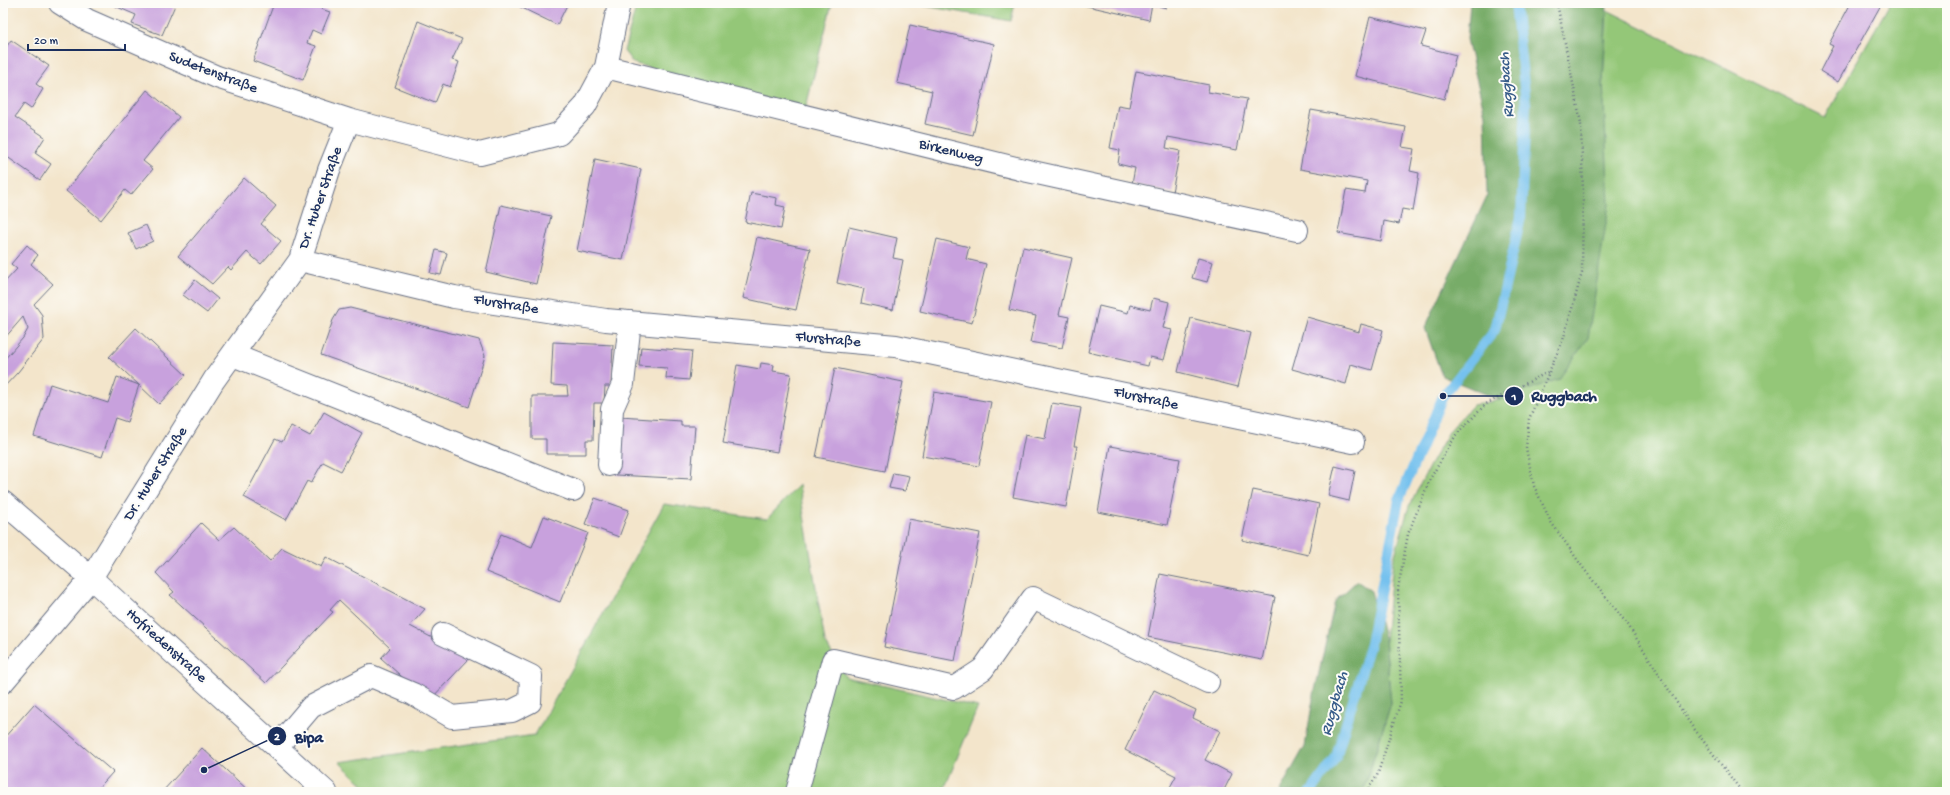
<svg xmlns="http://www.w3.org/2000/svg" width="1950" height="795" font-family="'Gochi Hand',sans-serif">
<style>
.green{fill:#94c778;stroke:#587b6b}
.forest{fill:#77ac68;stroke:#496e63}
.lines{fill:none;stroke-linecap:round;stroke-linejoin:round}
.stream{stroke:#74c1ee;stroke-width:10}
.building{fill:#c8a1dd}
.minor-casing{stroke:#676f84;stroke-width:24}
.major-casing{stroke:#676f84;stroke-width:24}
.path{stroke:#676f84;stroke-width:2.5;stroke-dasharray:1 3;stroke-linecap:butt}
.minor{stroke:#fff;stroke-width:22}
.major{stroke:#fff;stroke-width:22}
.labels{text-anchor:middle;dominant-baseline:central;stroke-width:4;stroke-linejoin:round;paint-order:stroke}
.street-label{font-size:15px;fill:#1b2f5e;stroke:#fdfcf7}
.water-label{font-size:16px;font-style:italic;fill:#365b89;stroke:#fdfcf7}
.leader{fill:none;stroke:#1b2f5e;stroke-width:1.5}
.callout-dot{fill:#1b2f5e;stroke:#fdfcf7;stroke-width:1.5}
.mark-label{font-size:12px;text-anchor:middle;font-weight:bold;fill:#fff}
.callout-label{font-size:16px;text-anchor:middle;font-weight:bold;fill:#1b2f5e;stroke:#fdfcf7;stroke-width:4;stroke-linejoin:round;paint-order:stroke}
</style>
<rect width="100%" height="100%" fill="#fdfcf7"/>
<filter id="ink" filterUnits="userSpaceOnUse"><feTurbulence type="fractalNoise" baseFrequency=".025" numOctaves="2"/><feDisplacementMap in="SourceGraphic" scale="8" xChannelSelector="R" yChannelSelector="G"/><feConvolveMatrix kernelMatrix="1 2 1 2 8 2 1 2 1" color-interpolation-filters="sRGB"/></filter>
<filter id="wash" filterUnits="userSpaceOnUse"><feTurbulence type="fractalNoise" baseFrequency=".012" numOctaves="4" result="noise"/><feDisplacementMap in="SourceGraphic" scale="16" xChannelSelector="R" yChannelSelector="G"/><feGaussianBlur stdDeviation="0.9" result="paint"/><feColorMatrix in="noise" values="0 0 0 0 0 0 0 0 0 0 0 0 0 0 0 0 0 1.4 0 .05"/><feComposite in="paint" operator="in"/></filter>
<g filter="url(#wash)">
<rect width="100%" height="100%" fill="#f3e5cb"/>
<path class="green" d="M 637,3 L 832,3 L 805,111 L 633,63 L 624,51 Z
M 907,3 L 1015,3 L 1011,21 Z
M 1890,3 L 1947,3 L 1947,792 L 1363,792 L 1391,703 L 1385,640 L 1393,562 L 1409,506 L 1430,465 L 1450,430 L 1473,405 L 1500,400 L 1603,81 L 1607,10 L 1825,118 Z
M 799,485 L 825,642 L 846,677 L 978,707 L 943,792 L 371,792 L 339,762 L 535,735 L 664,504 L 767,519 Z"/>
<path class="forest" d="M 1470,3 L 1607,3 L 1603,81 L 1609,204 L 1588,338 L 1559,379 L 1500,400 L 1442,376 L 1425,328 L 1487,196 L 1485,115 L 1467,39 Z
M 1357,581 L 1371,591 L 1385,640 L 1391,703 L 1363,792 L 1279,792 L 1305,746 L 1313,699 L 1335,601 Z"/>
<g class="lines">
<path class="stream" d="M 1311,792 L 1336,757 L 1370,644 L 1399,500 L 1443,396 L 1495,330 L 1521,217 L 1526,104 L 1515,3"/>
</g>
<g id="blocks">
<path class="building" d="M 108,3 L 176,3 L 162,35 L 132,24 L 136,15 Z
M 274,3 L 323,3 L 321,9 L 330,12 L 321,34 L 312,30 L 307,43 L 316,46 L 303,80 L 253,61 Z
M 512,3 L 568,3 L 557,25 Z
M 1083,3 L 1167,3 L 1166,8 L 1152,4 L 1149,20 L 1083,5 Z
M 1851,3 L 1882,3 L 1838,82 L 1820,71 L 1833,46 L 1829,44 Z
M 1370,17 L 1426,31 L 1421,46 L 1456,55 L 1444,99 L 1355,76 Z
M 418,21 L 462,39 L 452,60 L 459,62 L 450,87 L 443,84 L 435,103 L 395,87 Z
M 910,25 L 994,44 L 973,135 L 925,124 L 932,91 L 897,83 Z
M 11,40 L 49,66 L 36,84 L 43,89 L 31,109 L 24,104 L 15,117 L 45,137 L 35,153 L 51,164 L 40,180 L 3,154 L 3,124 L 5,121 L 3,119 L 3,52 Z
M 1136,71 L 1209,85 L 1208,92 L 1247,99 L 1237,150 L 1168,137 L 1166,148 L 1180,151 L 1172,192 L 1132,184 L 1135,168 L 1118,164 L 1120,150 L 1110,148 L 1118,105 L 1129,107 Z
M 147,90 L 179,117 L 143,161 L 153,169 L 131,195 L 125,190 L 101,220 L 66,191 Z
M 1311,110 L 1406,127 L 1402,147 L 1414,149 L 1410,171 L 1419,173 L 1413,211 L 1402,209 L 1399,224 L 1384,221 L 1381,241 L 1338,233 L 1346,190 L 1365,193 L 1367,181 L 1300,169 Z
M 595,159 L 641,169 L 623,260 L 577,251 Z
M 244,178 L 276,206 L 261,224 L 281,241 L 261,264 L 247,252 L 231,270 L 228,267 L 212,284 L 178,256 Z
M 751,193 L 777,198 L 776,205 L 785,207 L 781,229 L 745,222 Z
M 501,205 L 551,216 L 536,284 L 486,272 Z
M 146,225 L 153,241 L 136,249 L 128,233 Z
M 849,227 L 897,238 L 893,258 L 903,260 L 893,310 L 861,303 L 864,289 L 837,283 Z
M 757,237 L 810,249 L 796,310 L 743,298 Z
M 937,239 L 969,247 L 966,259 L 986,264 L 972,323 L 920,311 Z
M 27,245 L 38,255 L 31,264 L 53,284 L 34,304 L 42,315 L 44,339 L 18,372 L 3,388 L 3,361 L 23,338 L 28,329 L 23,317 L 3,340 L 3,284 L 17,269 L 11,264 Z
M 1023,247 L 1072,258 L 1059,315 L 1069,317 L 1062,348 L 1030,342 L 1036,316 L 1009,310 Z
M 436,250 L 447,253 L 441,275 L 430,273 Z
M 1198,258 L 1213,262 L 1207,282 L 1192,278 Z
M 195,280 L 218,299 L 207,313 L 183,295 Z
M 1153,298 L 1169,302 L 1163,328 L 1172,330 L 1164,360 L 1150,357 L 1148,366 L 1088,352 L 1099,306 L 1128,313 L 1130,305 L 1150,310 Z
M 350,308 L 479,340 L 485,356 L 469,407 L 321,355 L 333,320 L 339,310 Z
M 1307,317 L 1359,332 L 1361,324 L 1383,330 L 1372,370 L 1351,364 L 1346,384 L 1292,369 Z
M 1191,318 L 1251,333 L 1238,387 L 1178,372 Z
M 136,328 L 186,375 L 159,404 L 139,385 L 127,422 L 115,418 L 102,457 L 34,436 L 50,384 L 108,403 L 117,377 L 139,385 L 109,357 Z
M 553,342 L 613,345 L 611,386 L 605,386 L 604,403 L 594,403 L 593,440 L 586,440 L 586,454 L 546,454 L 546,439 L 532,439 L 532,396 L 568,396 L 567,386 L 551,385 Z
M 641,347 L 692,351 L 689,380 L 666,378 L 667,368 L 639,366 Z
M 761,363 L 774,365 L 773,371 L 791,374 L 777,452 L 723,443 L 737,365 L 760,369 Z
M 835,368 L 903,382 L 885,471 L 816,457 Z
M 934,392 L 991,402 L 979,466 L 922,456 Z
M 1052,403 L 1081,408 L 1074,446 L 1077,446 L 1066,507 L 1013,497 L 1025,435 L 1045,439 Z
M 324,412 L 362,433 L 341,471 L 323,462 L 311,483 L 307,481 L 286,520 L 244,497 L 275,439 L 282,442 L 291,426 L 310,436 Z
M 620,417 L 681,421 L 681,426 L 695,426 L 691,479 L 616,475 Z
M 1110,446 L 1180,459 L 1167,525 L 1098,512 Z
M 1335,466 L 1355,471 L 1349,501 L 1328,496 Z
M 893,473 L 909,476 L 905,491 L 889,488 Z
M 1253,490 L 1319,504 L 1308,555 L 1242,540 Z
M 595,498 L 629,510 L 619,537 L 585,524 Z
M 544,516 L 588,533 L 560,602 L 486,572 L 501,534 L 532,547 Z
M 909,519 L 980,533 L 955,661 L 884,647 Z
M 201,523 L 219,540 L 234,527 L 270,561 L 282,548 L 321,567 L 326,557 L 425,609 L 410,626 L 470,658 L 429,701 L 381,658 L 390,648 L 339,600 L 330,610 L 333,612 L 266,683 L 170,595 L 174,592 L 156,573 Z
M 1160,574 L 1275,597 L 1262,660 L 1148,637 Z
M 1154,690 L 1196,710 L 1193,718 L 1220,731 L 1205,760 L 1232,774 L 1223,792 L 1175,792 L 1169,789 L 1176,776 L 1125,750 Z
M 34,704 L 113,772 L 95,792 L 3,792 L 3,739 Z
M 202,748 L 250,792 L 162,792 Z"/>
</g>
</g>
<g filter="url(#ink)">
<use href="#blocks" fill-opacity="0" stroke="#676f84" stroke-width="1"/>
<g class="lines">
<defs>
<path id="minor" d="M 60,3 L 87,20 L 217,77 L 349,120
M 606,67 L 1028,171 L 1297,230
M 300,260 L 454,297 L 606,320 L 896,346 L 1353,442
M 233,355 L 573,490
M 609,465 L 612,409 L 623,384 L 630,322
M 3,682 L 91,578 L 214,380 L 300,260 L 329,170 L 349,120 L 480,154 L 559,134 L 585,106 L 606,67 L 619,3
M 277,747 L 311,707 L 371,676 L 413,694 L 452,717 L 512,711 L 530,702 L 531,676 L 443,634
M 797,792 L 833,660 L 954,688 L 983,669 L 1033,598 L 1208,682"/>
<path id="major" d="M 3,502 L 91,578 L 326,792"/>
</defs>
<use href="#minor" class="minor-casing"/>
<use href="#major" class="major-casing"/>
<path class="path" d="M 1557,3 L 1581,123 L 1583,193 L 1582,273 L 1564,337 L 1529,419 L 1526,448 L 1534,486 L 1551,522 L 1584,569 L 1628,625 L 1689,722 L 1742,792
M 1366,792 L 1377,776 L 1401,701 L 1398,589 L 1408,534 L 1430,479 L 1456,435 L 1486,404 L 1548,372"/>
<use href="#minor" class="minor"/>
<use href="#major" class="major"/>
</g>
</g>
<g class="labels">
<g class="street-label">
<text transform="translate(213 73) rotate(21)">Sudetenstraße</text>
<text transform="translate(951 152) rotate(14)">Birkenweg</text>
<text transform="translate(321 198) rotate(-71)">Dr. Huber Straße</text>
<text transform="translate(506 305) rotate(9)">Flurstraße</text>
<text transform="translate(828 340) rotate(5)">Flurstraße</text>
<text transform="translate(1146 399) rotate(12)">Flurstraße</text>
<text transform="translate(156 474) rotate(-58)">Dr. Huber Straße</text>
<text transform="translate(166 646) rotate(42)">Hofriedenstraße</text>
</g>
<g class="water-label">
<text transform="translate(1508 85) rotate(-94)">Ruggbach</text>
<text transform="translate(1336 704) rotate(-74)">Ruggbach</text>
</g>
</g>
<path class="leader" d="M1443 396L1514 396M204 770L277 736"/>
<g class="callout-dot">
<circle cx="1443" cy="396" r="4"/>
<circle cx="204" cy="770" r="4"/>
<circle cx="1514" cy="396" r="10"/>
<circle cx="277" cy="736" r="10"/>
</g>
<g class="mark-label">
<text x="1514" y="400">1</text>
<text x="277" y="740">2</text>
</g>
<g class="callout-label">
<text x="1564" y="401">Ruggbach</text>
<text x="309" y="742">Bipa</text>
</g>
<rect width="1950" height="795" fill="none" stroke="#fdfcf7" stroke-width="16"/>
<path d="M28 44v6h97v-6" fill="none" stroke="#1b2f5e" stroke-width="2"/>
<text x="34" y="44" font-size="12" fill="#1b2f5e" stroke="#fdfcf7" stroke-width="3" paint-order="stroke">20 m</text>
</svg>
